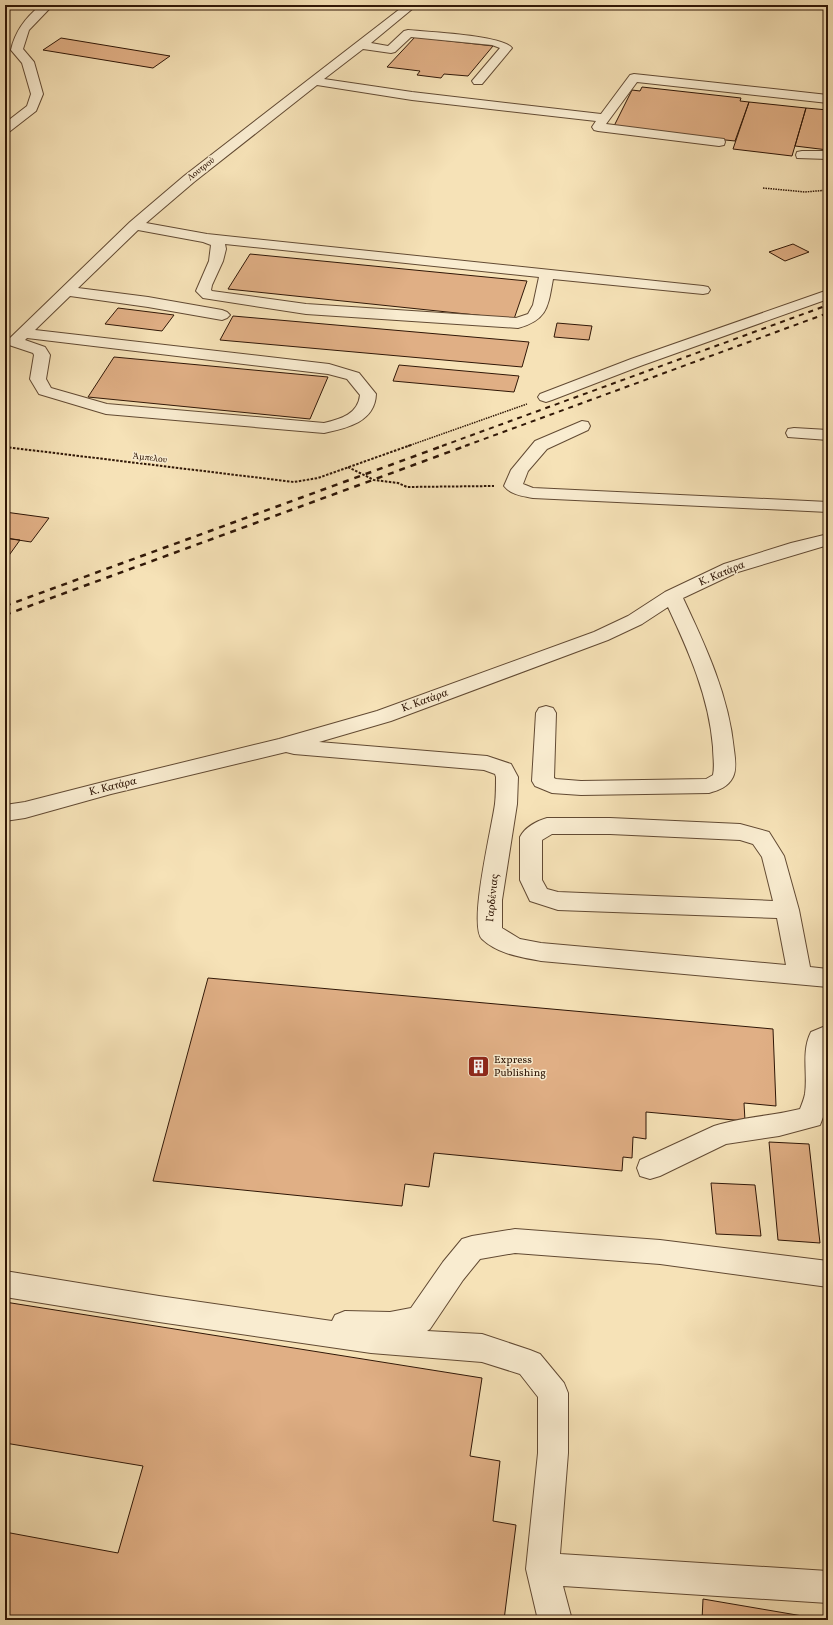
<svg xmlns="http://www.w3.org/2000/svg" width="833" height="1625" font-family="Vollkorn,serif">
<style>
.building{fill:#e0af85;stroke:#301707}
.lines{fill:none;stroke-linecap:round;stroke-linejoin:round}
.minor-casing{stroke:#624a33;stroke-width:2}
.path-far1{stroke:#301707;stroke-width:1.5;stroke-dasharray:1.5 1;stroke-linecap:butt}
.path{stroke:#301707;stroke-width:2;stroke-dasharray:2.5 1.5;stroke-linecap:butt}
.minor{fill:#f9ecd0;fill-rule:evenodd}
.rail-far1{stroke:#301707;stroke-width:2;stroke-dasharray:5 5;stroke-linecap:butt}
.rail{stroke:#301707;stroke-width:2.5;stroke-dasharray:6 6;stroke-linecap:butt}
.labels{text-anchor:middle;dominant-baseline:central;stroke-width:3;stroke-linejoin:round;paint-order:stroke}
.far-street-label{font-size:9px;fill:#301707;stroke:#f9ecd0}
.street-label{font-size:11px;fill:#301707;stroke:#f9ecd0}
.poi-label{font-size:11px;fill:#301707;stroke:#f9ecd0;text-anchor:start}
</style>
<rect width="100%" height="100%" fill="#f6e2b7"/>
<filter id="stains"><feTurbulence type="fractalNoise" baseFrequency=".005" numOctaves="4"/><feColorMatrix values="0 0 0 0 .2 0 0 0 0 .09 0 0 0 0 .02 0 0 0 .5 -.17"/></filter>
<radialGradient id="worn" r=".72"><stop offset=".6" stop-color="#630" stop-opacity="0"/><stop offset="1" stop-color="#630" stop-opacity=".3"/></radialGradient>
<path class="building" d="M 415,37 L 493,46 L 468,76 L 444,74 L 441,78 L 417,75 L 420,71 L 387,67 Z
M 61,38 L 170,56 L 153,68 L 43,50 Z
M 642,87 L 741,98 L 740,101 L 749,102 L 735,141 L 613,128 L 632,90 L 640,91 Z
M 749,102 L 806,108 L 792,156 L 733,149 Z
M 806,108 L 828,110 L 828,150 L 795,146 Z
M 793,244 L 809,252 L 785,261 L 769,252 Z
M 250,254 L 527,281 L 514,319 L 228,289 Z
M 118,308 L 174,315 L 162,331 L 105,324 Z
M 233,316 L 529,342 L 522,367 L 220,340 Z
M 557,323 L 592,326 L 589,340 L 554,337 Z
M 114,357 L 328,377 L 310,419 L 88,397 Z
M 399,365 L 519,376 L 514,392 L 393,381 Z
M 5,512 L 49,518 L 31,542 L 5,538 Z
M 5,538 L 20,540 L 5,561 Z
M 208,978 L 773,1029 L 776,1106 L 744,1103 L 745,1121 L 646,1112 L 646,1139 L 633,1137 L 632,1158 L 623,1157 L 622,1171 L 434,1153 L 429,1187 L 405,1184 L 402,1206 L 153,1181 Z
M 769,1142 L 809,1144 L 820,1243 L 778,1240 Z
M 711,1183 L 755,1185 L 761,1236 L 716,1234 Z
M 5,1302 L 482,1378 L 470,1456 L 500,1461 L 493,1521 L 516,1525 L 504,1620 L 5,1620 L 5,1532 L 118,1553 L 143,1466 L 5,1443 Z
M 703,1599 L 826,1620 L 702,1620 Z"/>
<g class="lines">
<defs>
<path id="minor" d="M 41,5 L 53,5 L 29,30 L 23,49 L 34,62 L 43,94 L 36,111 L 9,132 L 5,133 L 5,123 L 27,106 L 31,94 L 22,63 L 11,50 C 15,31 26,17 41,5 Z
M 405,5 L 417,5 L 371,43 L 388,46 L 404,31 L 408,30 C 427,32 502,35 512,48 L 482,84 L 474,84 L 472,81 L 500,48 L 492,45 L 411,37 L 395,52 L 391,53 L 363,49 L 324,79 L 412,92 L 601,114 L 630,75 L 634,74 L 828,95 L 828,103 L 637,82 L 606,124 L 724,139 L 725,142 L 724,145 L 719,146 L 598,131 L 594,130 L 592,127 L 596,121 L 412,100 L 317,85 L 194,182 L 146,223 L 207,234 L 703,286 L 708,287 L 710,290 L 708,293 L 703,294 L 553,279 C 548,306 548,320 518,328 L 306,314 L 203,298 L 196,291 L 209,261 L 211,245 L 203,242 L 138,230 L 78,288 L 148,297 L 222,310 L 227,312 L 230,315 L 227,318 L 222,320 L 148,307 L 70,296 L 35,330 L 329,364 L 359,373 L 376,394 C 375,422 347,428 324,433 L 106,414 L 39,394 L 30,379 L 34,355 L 33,353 L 9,345 L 6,342 L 9,339 L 130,222 L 184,176 ZM 225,244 L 539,277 L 533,305 L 528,314 L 516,318 L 306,304 L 212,291 L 211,290 L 212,285 L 223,261 L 226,249 ZM 27,338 L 328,374 L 347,379 L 360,395 C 358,414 341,419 324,423 L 107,404 L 51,388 L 46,379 L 50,355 L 45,347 L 25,340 Z
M 802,151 L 828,151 L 828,159 L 797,158 L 796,155 L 797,152 Z
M 828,290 L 828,299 L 643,365 L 552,400 L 546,402 L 540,400 L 538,397 L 540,394 L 631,359 Z
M 582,421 L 588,422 L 590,426 L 588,430 L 547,449 L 528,471 L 523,484 L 533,488 L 828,502 L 828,512 L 533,498 C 523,496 511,495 504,486 L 511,470 L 535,441 Z
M 794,428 L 828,430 L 828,440 L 788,437 L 786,433 L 788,429 Z
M 828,534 L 828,545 L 738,572 L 683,598 C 706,647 729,696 734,750 C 735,758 737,769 733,777 C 728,787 719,790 709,793 L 581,795 L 552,793 L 535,786 L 532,781 L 536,713 L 539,708 L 546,706 L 553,708 L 556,713 L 554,778 L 556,779 L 581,781 L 706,779 L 713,775 C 715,766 713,756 713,747 C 709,697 689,652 668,607 L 642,624 L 608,640 L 391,721 L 319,742 L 487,756 L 511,764 L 518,777 L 517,804 L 502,900 L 502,928 L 520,939 L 541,943 L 786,965 L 777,918 L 558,910 L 530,901 L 520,880 L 520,837 C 525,827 537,821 547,818 L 610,818 L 740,824 L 769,832 L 784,856 L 799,910 L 810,967 L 828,969 L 828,987 L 541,961 C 520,957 498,954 482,939 C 468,925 492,827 495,804 C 496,795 496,786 496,777 L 495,774 L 484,770 L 294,754 L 286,752 L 111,794 L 25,818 L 5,821 L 5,805 L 25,802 L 111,780 L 279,739 L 377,711 L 594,632 L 628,616 L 665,592 L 724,564 L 791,543 ZM 552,834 L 610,834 L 740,840 L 753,844 L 762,857 L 773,901 L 558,892 L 547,889 L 542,880 L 542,840 Z
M 828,1025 L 828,1104 L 820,1125 L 779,1136 L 726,1144 L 660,1176 L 650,1179 L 640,1176 L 637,1168 L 640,1160 L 714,1126 C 741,1117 772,1116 800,1109 C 802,1104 804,1099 805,1094 C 808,1073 801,1052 811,1032 Z
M 515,1229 L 660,1240 L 828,1261 L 828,1287 L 660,1264 L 515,1253 L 480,1259 L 463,1280 L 430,1329 L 427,1331 L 482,1334 L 530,1350 L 540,1354 L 564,1383 L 568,1393 L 568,1453 L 560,1554 L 828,1571 L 828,1603 L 563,1586 L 572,1620 L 538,1620 L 526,1569 L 538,1453 L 538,1397 L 520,1374 L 482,1362 L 371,1353 L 159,1322 L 5,1297 L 5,1271 L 159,1296 L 332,1321 L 335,1315 L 345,1311 L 390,1312 L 411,1308 L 443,1262 L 462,1239 L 472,1236 Z"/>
</defs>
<use href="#minor" class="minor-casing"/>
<path class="path-far1" d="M 763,188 L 805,192 L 828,190
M 408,446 L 527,404"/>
<path class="path" d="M 5,447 L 294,482 L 318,478 L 411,445
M 348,467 L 374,480 L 398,483 L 407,487 L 494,486"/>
<use href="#minor" class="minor"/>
<path class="rail-far1" d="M 442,446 L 828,305
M 465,446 L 828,313"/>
<path class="rail" d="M 5,606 L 445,445
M 5,615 L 468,445"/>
</g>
<defs>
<symbol id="building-square" viewBox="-11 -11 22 22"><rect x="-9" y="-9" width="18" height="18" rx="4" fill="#8f2418" stroke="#f9ecd0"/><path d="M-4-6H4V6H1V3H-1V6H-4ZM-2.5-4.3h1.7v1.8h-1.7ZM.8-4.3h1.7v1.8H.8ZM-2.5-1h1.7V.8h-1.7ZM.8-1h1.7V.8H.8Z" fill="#fff"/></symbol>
</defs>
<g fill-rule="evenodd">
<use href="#building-square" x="466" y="1054" width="25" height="25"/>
</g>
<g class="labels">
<g class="far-street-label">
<text transform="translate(201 169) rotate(-38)">Λουτρού</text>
<text transform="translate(150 458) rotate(7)">Άμπελου</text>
</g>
<g class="street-label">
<text transform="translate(722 574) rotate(-23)">Κ. Κατάρα</text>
<text transform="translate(425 701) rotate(-20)">Κ. Κατάρα</text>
<text transform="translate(113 787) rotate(-14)">Κ. Κατάρα</text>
<text transform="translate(493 898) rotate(-84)">Γαρδένιας</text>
</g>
<g class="poi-label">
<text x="494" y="1060">Express<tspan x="494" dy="13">Publishing</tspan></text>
</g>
</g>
<rect width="833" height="1625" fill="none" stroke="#f6e2b7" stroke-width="20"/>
<rect x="6" y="6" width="821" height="1613" fill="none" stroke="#301707" stroke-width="2"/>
<rect x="10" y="10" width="813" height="1605" fill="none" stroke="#301707"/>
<rect width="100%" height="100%" filter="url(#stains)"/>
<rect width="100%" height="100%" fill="url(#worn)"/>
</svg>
